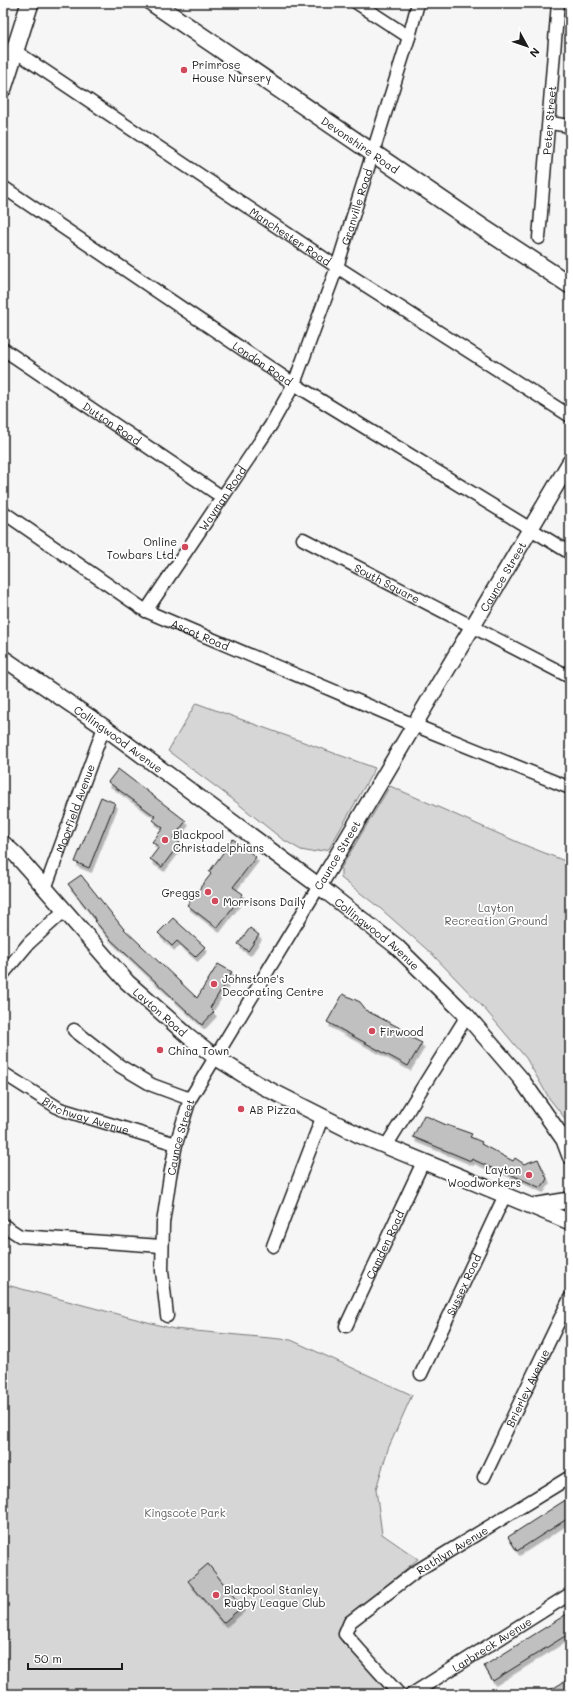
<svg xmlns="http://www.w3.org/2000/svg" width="573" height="1697" font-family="Mali,sans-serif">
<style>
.green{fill:#d6d6d6;stroke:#797979}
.building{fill:#c0c0c0;stroke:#1c1c1c;filter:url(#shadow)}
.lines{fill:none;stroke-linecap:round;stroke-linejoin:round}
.minor-casing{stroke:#1c1c1c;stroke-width:15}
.tertiary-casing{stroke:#1c1c1c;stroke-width:18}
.secondary-casing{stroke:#1c1c1c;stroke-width:20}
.minor{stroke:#fff;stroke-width:12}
.tertiary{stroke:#fff;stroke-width:15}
.secondary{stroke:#fff;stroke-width:17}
.poi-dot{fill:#d1495b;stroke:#fff;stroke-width:1.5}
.labels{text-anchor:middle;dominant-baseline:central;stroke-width:3.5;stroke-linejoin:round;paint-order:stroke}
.poi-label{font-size:11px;fill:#1c1c1c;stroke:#fff;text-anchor:start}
.street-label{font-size:11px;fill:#1c1c1c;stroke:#fff}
.park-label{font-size:11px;fill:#5d5d5d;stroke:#fff}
</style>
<defs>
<filter id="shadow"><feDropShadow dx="2.5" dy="4.5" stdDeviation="0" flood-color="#0004"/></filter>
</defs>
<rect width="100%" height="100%" fill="#f6f6f6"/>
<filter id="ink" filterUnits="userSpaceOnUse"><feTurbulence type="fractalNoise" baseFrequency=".025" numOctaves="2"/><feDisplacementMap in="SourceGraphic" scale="8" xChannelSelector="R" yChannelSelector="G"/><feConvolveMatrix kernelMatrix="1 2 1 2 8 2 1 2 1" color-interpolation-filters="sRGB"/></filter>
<g filter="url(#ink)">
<path class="green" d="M 196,703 L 375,768 L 329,849 L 311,852 L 301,850 L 282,839 L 231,798 L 168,751 Z
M 390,786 L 522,844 L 570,863 L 570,1125 L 549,1098 L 526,1058 L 483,1007 L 432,954 L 381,909 L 341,878 L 341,868 Z
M 3,1284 L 174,1329 L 291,1340 L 412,1395 L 388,1449 L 376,1489 L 382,1534 L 418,1559 L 345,1620 L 339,1635 L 342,1642 L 381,1681 L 391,1694 L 3,1694 Z"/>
<path class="building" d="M 118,769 L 186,821 L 173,838 L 180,843 L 162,867 L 150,859 L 159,847 L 152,842 L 163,828 L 153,820 L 155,816 L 108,782 Z
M 101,797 L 115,803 L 89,868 L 75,862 Z
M 233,839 L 256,857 L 233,887 L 243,894 L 217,928 L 187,905 L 211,874 L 209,872 Z
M 81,875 L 123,928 L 197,998 L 218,964 L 232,972 L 210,1008 L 214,1012 L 202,1025 L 110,939 L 95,921 L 96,920 L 68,884 Z
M 173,918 L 205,947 L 195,957 L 177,941 L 172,946 L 158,933 Z
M 250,928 L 259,935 L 248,951 L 238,944 Z
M 343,994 L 360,1002 L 367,1011 L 402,1029 L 400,1032 L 422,1043 L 408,1066 L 327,1022 Z
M 424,1115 L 444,1124 L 472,1134 L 470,1137 L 482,1142 L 481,1144 L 513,1161 L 515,1158 L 524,1164 L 538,1159 L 547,1179 L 541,1188 L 499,1169 L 498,1171 L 472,1159 L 471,1161 L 413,1137 Z
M 570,1497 L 570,1517 L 517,1551 L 508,1537 Z
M 208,1564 L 242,1607 L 223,1623 L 188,1581 Z
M 570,1612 L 570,1633 L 493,1681 L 484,1666 Z
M 570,1678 L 570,1694 L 544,1694 Z"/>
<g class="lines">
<defs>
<g id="minor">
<path d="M 357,3 L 409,37"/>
<path id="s1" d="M 15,51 L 337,267 L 570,416"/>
<path d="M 550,123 L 570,126"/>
<path id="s2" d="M 3,187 L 294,384 L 570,553"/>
<path id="s3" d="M 539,238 L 558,3"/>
<path id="s4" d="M 3,349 L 222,497"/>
<path id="s5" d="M 3,512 L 146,611 L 414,725 L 570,788"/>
<path id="s6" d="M 303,539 L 570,677"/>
<path id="s7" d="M 146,611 L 271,425 L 294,384 L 337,267 L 409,37 L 418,3"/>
<path id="s8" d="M 45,889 L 104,727"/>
<path d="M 3,974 L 29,943 L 64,911"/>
<path d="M 74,1030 L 120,1066 L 152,1085 L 190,1099"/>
<path id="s9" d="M 3,1073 L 60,1109 L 176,1144"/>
<path d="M 386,1146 L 467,1016"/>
<path d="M 3,1225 L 20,1236 L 161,1246"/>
<path d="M 273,1246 L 322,1118"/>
<path id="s10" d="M 167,1316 L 162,1271 L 163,1223 L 170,1176 L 176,1144 L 190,1099 L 319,886"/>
<path id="s11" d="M 346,1326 L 423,1162"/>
<path id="s12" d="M 421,1374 L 505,1195"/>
<path id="s13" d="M 484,1477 L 570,1298"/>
<path id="s14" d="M 399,1694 L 345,1634 L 350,1622 L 415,1572 L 570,1477"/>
<path id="s15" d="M 412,1694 L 570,1594"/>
</g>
<g id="tertiary">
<path id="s16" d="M 3,658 L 104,727 L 319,886 L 396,946 L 467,1016 L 521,1079 L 564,1140 L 570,1156"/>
<path id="s17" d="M 3,843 L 17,856 L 127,982 L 187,1035 L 215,1057 L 258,1084 L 359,1135 L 570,1222"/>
<path id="s18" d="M 319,886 L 570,462"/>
<path d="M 533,1206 L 570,1200"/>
</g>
<g id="secondary">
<path id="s19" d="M 153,3 L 483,228 L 570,285"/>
<path d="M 3,88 L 30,3"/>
</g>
</defs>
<use href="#minor" class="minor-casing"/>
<use href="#tertiary" class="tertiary-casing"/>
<use href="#secondary" class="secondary-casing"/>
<use href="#minor" class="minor"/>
<use href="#tertiary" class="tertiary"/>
<use href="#secondary" class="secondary"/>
</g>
</g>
<g class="poi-dot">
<circle cx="184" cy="70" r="4"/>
<circle cx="185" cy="547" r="4"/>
<circle cx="165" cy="840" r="4"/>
<circle cx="208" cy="892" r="4"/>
<circle cx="215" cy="901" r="4"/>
<circle cx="214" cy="984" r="4"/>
<circle cx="372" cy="1031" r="4"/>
<circle cx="160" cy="1050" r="4"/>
<circle cx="241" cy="1109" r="4"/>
<circle cx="529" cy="1175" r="4"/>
<circle cx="216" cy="1595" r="4"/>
</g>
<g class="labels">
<g class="poi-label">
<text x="192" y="64">Primrose<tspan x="192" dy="13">House Nursery</tspan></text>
<text x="177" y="541" text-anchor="end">Online<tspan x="177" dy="13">Towbars Ltd.</tspan></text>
<text x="173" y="834">Blackpool<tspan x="173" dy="13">Christadelphians</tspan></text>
<text x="200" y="892" text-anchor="end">Greggs</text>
<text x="223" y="901">Morrisons Daily</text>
<text x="222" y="978">Johnstone's<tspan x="222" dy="13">Decorating Centre</tspan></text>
<text x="380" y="1031">Firwood</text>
<text x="168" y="1050">China Town</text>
<text x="249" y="1109">AB Pizza</text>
<text x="521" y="1169" text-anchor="end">Layton<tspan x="521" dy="13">Woodworkers</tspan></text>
<text x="224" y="1589">Blackpool Stanley<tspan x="224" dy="13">Rugby League Club</tspan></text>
</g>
<g class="street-label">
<text stroke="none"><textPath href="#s3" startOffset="118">Peter Street</textPath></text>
<text stroke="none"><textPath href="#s19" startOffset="251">Devonshire Road</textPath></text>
<text stroke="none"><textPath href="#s7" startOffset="459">Granville Road</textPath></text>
<text stroke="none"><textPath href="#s1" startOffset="332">Manchester Road</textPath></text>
<text stroke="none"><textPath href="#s2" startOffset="314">London Road</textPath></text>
<text stroke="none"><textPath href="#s4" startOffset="132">Dutton Road</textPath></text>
<text stroke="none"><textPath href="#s7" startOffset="136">Wayman Road</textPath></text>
<text stroke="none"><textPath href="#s18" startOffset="360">Caunce Street</textPath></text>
<text stroke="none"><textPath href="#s6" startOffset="95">South Square</textPath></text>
<text stroke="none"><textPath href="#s5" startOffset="233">Ascot Road</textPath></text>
<text stroke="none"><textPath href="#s16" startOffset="141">Collingwood Avenue</textPath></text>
<text stroke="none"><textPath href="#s8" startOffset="86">Moorfield Avenue</textPath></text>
<text transform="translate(337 855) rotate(-59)">Caunce Street</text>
<text stroke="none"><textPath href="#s16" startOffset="465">Collingwood Avenue</textPath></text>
<text stroke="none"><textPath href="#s17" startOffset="231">Layton Road</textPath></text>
<text stroke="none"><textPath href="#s9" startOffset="94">Birchway Avenue</textPath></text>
<text stroke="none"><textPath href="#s10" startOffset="181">Caunce Street</textPath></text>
<text stroke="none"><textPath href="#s11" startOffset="90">Camden Road</textPath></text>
<text stroke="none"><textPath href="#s12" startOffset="99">Sussex Road</textPath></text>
<text stroke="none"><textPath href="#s13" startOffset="99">Brierley Avenue</textPath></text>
<text stroke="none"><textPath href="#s14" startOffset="219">Rathlyn Avenue</textPath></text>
<text stroke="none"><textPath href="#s15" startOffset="94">Larbreck Avenue</textPath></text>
</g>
<g class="park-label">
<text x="496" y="907">Layton<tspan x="496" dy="13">Recreation Ground</tspan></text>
<text x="185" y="1512">Kingscote Park</text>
</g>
</g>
<rect width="573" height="1697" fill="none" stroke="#fff" stroke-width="16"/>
<rect x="8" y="8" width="557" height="1681" fill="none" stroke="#1c1c1c" stroke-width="1.5" filter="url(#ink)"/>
<g transform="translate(527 46) rotate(130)" stroke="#ffffff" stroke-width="3" paint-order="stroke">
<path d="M0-3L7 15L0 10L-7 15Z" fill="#1c1c1c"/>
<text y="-6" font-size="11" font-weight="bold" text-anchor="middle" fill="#1c1c1c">N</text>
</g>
<path d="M28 1663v6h94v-6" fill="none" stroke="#1c1c1c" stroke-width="2"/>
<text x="34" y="1663" font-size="12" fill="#1c1c1c" stroke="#ffffff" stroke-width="3" paint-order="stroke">50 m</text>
</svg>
